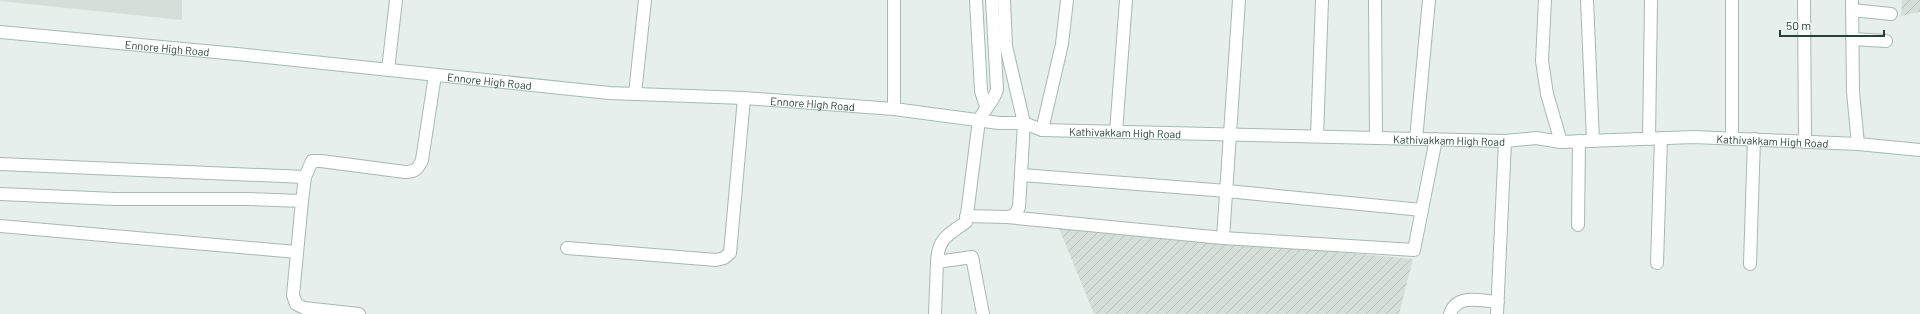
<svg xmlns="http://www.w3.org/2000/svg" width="1920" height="314" font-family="Barlow,sans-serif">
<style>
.built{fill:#d4dfda}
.industrial{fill:url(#industrial-furrows)}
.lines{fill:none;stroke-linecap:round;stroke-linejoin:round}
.minor-casing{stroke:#a8b8b2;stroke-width:14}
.tertiary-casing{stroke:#a8b8b2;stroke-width:14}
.secondary-casing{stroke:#a4bbb3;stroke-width:14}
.minor{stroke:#fff;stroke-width:12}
.tertiary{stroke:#fff;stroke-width:12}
.secondary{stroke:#fff;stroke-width:12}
.labels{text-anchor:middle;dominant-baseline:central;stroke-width:3;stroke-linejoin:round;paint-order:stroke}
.street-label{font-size:11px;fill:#24423a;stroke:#f7fbf9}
</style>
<defs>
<pattern id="industrial-furrows" width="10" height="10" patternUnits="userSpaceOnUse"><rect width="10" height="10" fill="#d4dfda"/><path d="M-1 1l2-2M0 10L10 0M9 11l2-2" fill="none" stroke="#b6c1bc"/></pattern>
</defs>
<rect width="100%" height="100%" fill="#e6efeb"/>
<path class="built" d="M 0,0 L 182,0 L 182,20 L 0,1 Z"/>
<path class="industrial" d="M 1902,0 L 1920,0 L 1920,12 L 1901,16 Z
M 1058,226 L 1413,259 L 1399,314 L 1094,314 Z"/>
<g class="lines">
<defs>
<path id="minor" d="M 1375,0 L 1376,138
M 1545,0 L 1542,61 L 1547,94 L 1561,142
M 1587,0 L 1593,141
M 1804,0 L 1805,142
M 1852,0 L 1853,92 L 1858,144
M 1852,10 L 1891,14
M 1852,39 L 1886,41
M 388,70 L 396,0
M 635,94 L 645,0
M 894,109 L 894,0
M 1042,130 L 1062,44 L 1067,0
M 1116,132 L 1126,0
M 1317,136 L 1322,0
M 1416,139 L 1429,0
M 1649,139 L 1651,0
M 1732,139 L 1732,0
M 0,164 L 305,177
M 1022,175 L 1227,191 L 1422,210
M 0,194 L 115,199 L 248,199 L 302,201 L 293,295 L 296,304 L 304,308 L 359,314
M 302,201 L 305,177 L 312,161 L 321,161 L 405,172 C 415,172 418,169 422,160 L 435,75
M 966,216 L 1007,217 L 1015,215 L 1019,207 L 1024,123 L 1006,46 L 1004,0
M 1007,217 L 1223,238 L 1414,250 L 1436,139
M 1578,225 L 1579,141
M 0,226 L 297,252
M 1223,238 L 1239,0
M 567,248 L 716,260 L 724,258 L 730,253 L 744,98
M 1657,263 L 1661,138
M 1750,264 L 1754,139
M 935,314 L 937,262
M 1450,314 C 1457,293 1480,301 1498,302
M 1497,314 L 1505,141"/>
<path id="tertiary" d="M 979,120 L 966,222 C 948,235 938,238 937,262 L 972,257 L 983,314"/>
<g id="secondary">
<path d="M 976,0 L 981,91 L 986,107"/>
<path id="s1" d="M 0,32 L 237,54 L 609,93 L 744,98 L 894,109 L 999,123 L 1024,123 L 1042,130 L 1505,141 L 1536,138 L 1561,142 L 1694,137 L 1858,144 L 1920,150"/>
<path d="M 979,120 C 984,110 996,98 997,89 L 992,0"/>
</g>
</defs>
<use href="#minor" class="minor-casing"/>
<use href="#tertiary" class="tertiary-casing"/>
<use href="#secondary" class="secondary-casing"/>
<use href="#minor" class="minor"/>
<use href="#tertiary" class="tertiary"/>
<use href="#secondary" class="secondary"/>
</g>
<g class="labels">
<g class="street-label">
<text stroke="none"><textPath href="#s1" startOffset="168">Ennore High Road</textPath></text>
<text stroke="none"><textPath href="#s1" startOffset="492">Ennore High Road</textPath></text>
<text stroke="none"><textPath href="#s1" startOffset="816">Ennore High Road</textPath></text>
<text stroke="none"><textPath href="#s1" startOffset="1131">Kathivakkam High Road</textPath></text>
<text stroke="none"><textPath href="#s1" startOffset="1455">Kathivakkam High Road</textPath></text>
<text stroke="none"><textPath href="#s1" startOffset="1779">Kathivakkam High Road</textPath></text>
</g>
</g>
<path d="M1780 30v6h104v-6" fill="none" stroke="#24423a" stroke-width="2"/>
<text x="1786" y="30" font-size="12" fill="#24423a" stroke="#f7fbf9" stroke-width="3" paint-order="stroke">50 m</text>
</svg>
